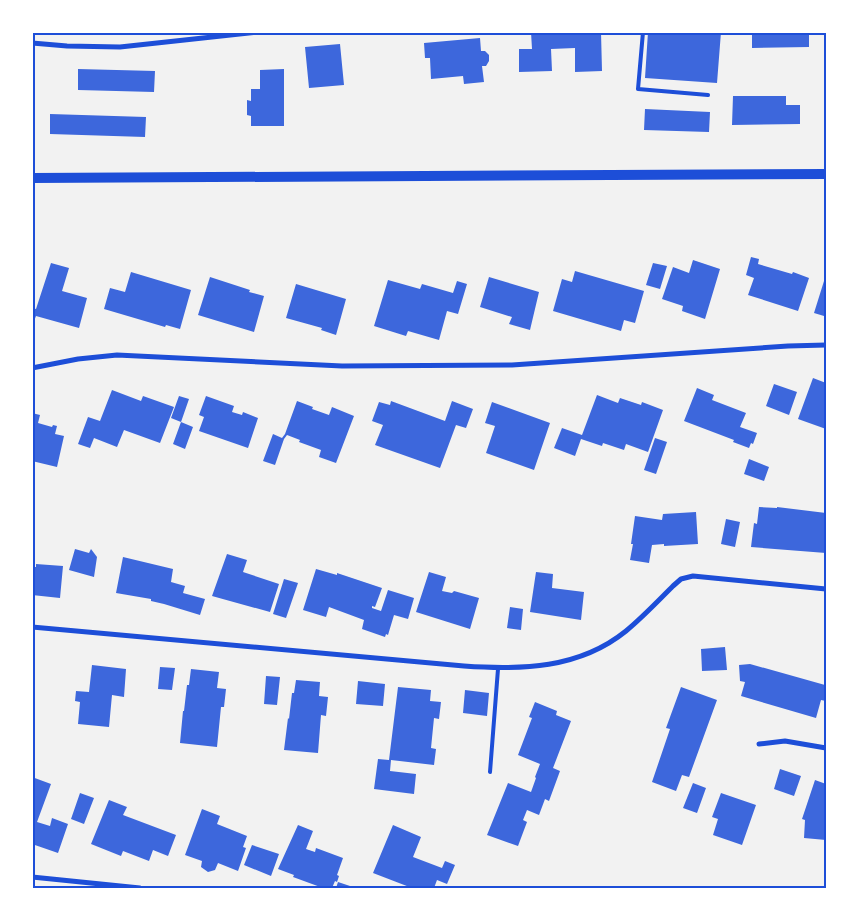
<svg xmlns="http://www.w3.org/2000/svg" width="859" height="921" font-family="'PT Sans',sans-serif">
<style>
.building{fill:#3d67dc}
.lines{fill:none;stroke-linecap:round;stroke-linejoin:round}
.service{stroke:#1d4ed8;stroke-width:4}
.minor{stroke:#1d4ed8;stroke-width:5}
.secondary{stroke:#1d4ed8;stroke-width:10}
.neatline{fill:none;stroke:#1d4ed8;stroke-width:2}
</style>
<rect width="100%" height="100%" fill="#f2f2f2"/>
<path class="building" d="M 531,32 L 601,32 L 602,71 L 575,72 L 575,48 L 551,49 L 552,71 L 519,72 L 519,49 L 532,49 Z
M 648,32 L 721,32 L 717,83 L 645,78 Z
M 752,32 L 809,32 L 809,47 L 752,48 Z
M 480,38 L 481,51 L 485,51 L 489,55 L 489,61 L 486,66 L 482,66 L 484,82 L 464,84 L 463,76 L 431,79 L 430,58 L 425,58 L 424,43 Z
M 340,44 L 344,85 L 309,88 L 305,47 Z
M 78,69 L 155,71 L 154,92 L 78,90 Z
M 284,69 L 284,126 L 251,126 L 251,116 L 247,115 L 247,100 L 251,101 L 251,89 L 260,89 L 260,70 Z
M 733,96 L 786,96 L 786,105 L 800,105 L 800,124 L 732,125 Z
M 645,109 L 710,112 L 709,132 L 644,130 Z
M 50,114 L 146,117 L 145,137 L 50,134 Z
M 751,257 L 759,259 L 758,264 L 792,274 L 793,272 L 809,278 L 798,311 L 748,295 L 754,278 L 746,275 Z
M 693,260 L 720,269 L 705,319 L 682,311 L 683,306 L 662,299 L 673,267 L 689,273 Z
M 51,263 L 69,268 L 62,291 L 87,298 L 79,328 L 36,316 L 32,326 L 32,308 L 36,309 Z
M 653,263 L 667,266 L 660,289 L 646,285 Z
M 575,271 L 644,291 L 635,323 L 624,320 L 621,331 L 553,311 L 562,279 L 572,282 Z
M 131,272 L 191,290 L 180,329 L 166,325 L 165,327 L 104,309 L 110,288 L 125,292 Z
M 210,277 L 250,290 L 249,292 L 264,296 L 254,332 L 198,315 Z
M 489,277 L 539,292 L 530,330 L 509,324 L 512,317 L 480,307 Z
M 388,280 L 420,289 L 422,284 L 453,293 L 457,281 L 467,284 L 458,314 L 447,311 L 439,340 L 408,331 L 406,336 L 374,326 Z
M 824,281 L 826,281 L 826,309 L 824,316 L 814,313 Z
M 296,284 L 346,299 L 336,335 L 321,330 L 322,328 L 286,318 Z
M 813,378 L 826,383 L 826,429 L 798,419 Z
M 774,384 L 797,392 L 789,415 L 766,406 Z
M 697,388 L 714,395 L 712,400 L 746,413 L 740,427 L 757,433 L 753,444 L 751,443 L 749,448 L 733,442 L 734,440 L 684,421 Z
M 112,390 L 141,401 L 143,396 L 174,407 L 160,443 L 124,430 L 117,447 L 94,438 L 90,448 L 78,444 L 88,417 L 100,421 Z
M 597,395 L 618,403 L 620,398 L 641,405 L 642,402 L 663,410 L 648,452 L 626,444 L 624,450 L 603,443 L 602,446 L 581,439 L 575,456 L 554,448 L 562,428 L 582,435 Z
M 179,396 L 189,399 L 181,422 L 171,418 Z
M 206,396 L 234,406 L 232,412 L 242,415 L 243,412 L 258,418 L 248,448 L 199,431 L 204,417 L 199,415 Z
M 297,401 L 313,407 L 312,409 L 329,415 L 332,407 L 354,416 L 336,463 L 319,457 L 321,450 L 299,442 L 300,440 L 287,435 L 284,439 L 275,465 L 263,461 L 273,434 L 282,438 L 285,434 Z
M 391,401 L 445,421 L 452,401 L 473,409 L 466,428 L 456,425 L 440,468 L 375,445 L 383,425 L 372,421 L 379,402 L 390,405 Z
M 492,402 L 550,423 L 534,470 L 486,453 L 495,426 L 485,423 Z
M 32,413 L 40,415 L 38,423 L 52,427 L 53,425 L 57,426 L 55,434 L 64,436 L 57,467 L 32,461 Z
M 181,422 L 193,427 L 185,449 L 173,444 Z
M 655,438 L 667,442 L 656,474 L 644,470 Z
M 749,459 L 769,467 L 764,481 L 744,474 Z
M 759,507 L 777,508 L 777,507 L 826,513 L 826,553 L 751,547 L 754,523 L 757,524 Z
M 696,512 L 698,544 L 664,546 L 664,544 L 652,545 L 649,563 L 630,560 L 633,544 L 631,544 L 635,516 L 662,520 L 663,514 Z
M 726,519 L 740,522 L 735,547 L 721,544 Z
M 75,549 L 89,553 L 91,549 L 97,557 L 94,577 L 69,570 Z
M 227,554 L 247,560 L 243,572 L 279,584 L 270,612 L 212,596 Z
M 123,557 L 173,569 L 171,582 L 185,586 L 183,593 L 205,599 L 200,615 L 164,604 L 151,601 L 151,599 L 116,593 Z
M 36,564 L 63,566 L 60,598 L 32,595 L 32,567 L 36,567 Z
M 316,569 L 337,575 L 337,573 L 382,588 L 375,607 L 372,606 L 372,608 L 381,611 L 388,590 L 414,598 L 408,619 L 394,615 L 388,635 L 386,634 L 385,637 L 362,629 L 364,620 L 329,607 L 326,617 L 303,610 Z
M 429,572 L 446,577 L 442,591 L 452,593 L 454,591 L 479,598 L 470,629 L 416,612 Z
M 536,572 L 553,574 L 552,588 L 584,592 L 581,620 L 530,612 Z
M 284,579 L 298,583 L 286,618 L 273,614 Z
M 510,607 L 523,609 L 521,630 L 507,628 Z
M 725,647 L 727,670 L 702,671 L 701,649 Z
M 750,664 L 825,685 L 826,681 L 826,701 L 821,700 L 816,718 L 741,696 L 745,682 L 740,681 L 739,665 Z
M 92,665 L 126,669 L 124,697 L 112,695 L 109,727 L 78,724 L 80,702 L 75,701 L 76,691 L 89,692 Z
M 160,667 L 175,668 L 172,690 L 158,689 Z
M 191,669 L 219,672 L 217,688 L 226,689 L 224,707 L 221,707 L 217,747 L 180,743 L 183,711 L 184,711 L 187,685 L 189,685 Z
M 266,676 L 280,677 L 277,705 L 264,704 Z
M 296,680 L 320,682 L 319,696 L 328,697 L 326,716 L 321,715 L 318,753 L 284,750 L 288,718 L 289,719 L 292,693 L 294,693 Z
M 358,681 L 385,684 L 383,706 L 356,704 Z
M 398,687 L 431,690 L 430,701 L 441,702 L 439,719 L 434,718 L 431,748 L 436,749 L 434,765 L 391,760 L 390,771 L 416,774 L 414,794 L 374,789 L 378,759 L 389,760 Z
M 681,687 L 717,700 L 689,777 L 682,775 L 676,791 L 652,782 L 670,729 L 666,728 Z
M 465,690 L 489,693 L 487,716 L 463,713 Z
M 535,702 L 557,711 L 556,715 L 571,721 L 553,768 L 560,771 L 549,801 L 545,799 L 539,815 L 527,810 L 523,820 L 527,822 L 518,846 L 487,835 L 508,783 L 531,792 L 536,778 L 535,777 L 540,764 L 518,755 L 532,718 L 529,717 Z
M 780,769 L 801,776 L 794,796 L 774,789 Z
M 32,777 L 51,784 L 37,822 L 50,826 L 52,818 L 68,824 L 58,853 L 32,844 Z
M 815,780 L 826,784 L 826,840 L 804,838 L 805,820 L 802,819 Z
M 693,783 L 706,788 L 697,813 L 683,808 Z
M 80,793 L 94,798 L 84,824 L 71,819 Z
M 721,793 L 756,805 L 742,845 L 713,835 L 718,819 L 712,817 Z
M 109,800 L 127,807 L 123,815 L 176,835 L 168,856 L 153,850 L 149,861 L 123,851 L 121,856 L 91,844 Z
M 202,809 L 220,816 L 217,824 L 247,836 L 243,847 L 246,848 L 238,871 L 218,863 L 215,870 L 208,872 L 201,867 L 202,861 L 185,855 Z
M 298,825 L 313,831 L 306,849 L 315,852 L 316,848 L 343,858 L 337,875 L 339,876 L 337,882 L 335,881 L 332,888 L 323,888 L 293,877 L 294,875 L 278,869 Z
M 393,825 L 421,837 L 413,857 L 442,868 L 445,861 L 455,865 L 447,884 L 437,880 L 434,888 L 412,888 L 373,873 Z
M 252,845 L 279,854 L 271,876 L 244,865 Z
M 338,882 L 350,886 L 349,888 L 336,888 Z"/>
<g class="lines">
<path class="service" d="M 643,32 L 638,89 L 708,95
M 490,772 L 498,669"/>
<path class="minor" d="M 32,43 L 67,46 L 120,47 L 258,32
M 32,368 L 78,359 L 117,355 L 342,366 L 512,365 L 788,346 L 826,345
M 32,627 L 464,666 C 521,670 579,669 626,631 C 643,617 658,601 673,586 L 681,579 L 693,576 L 826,589
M 759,744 L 785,741 L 826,748
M 32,877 L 140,888"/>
<path class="secondary" d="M 32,178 L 826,174"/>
</g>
<rect width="859" height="921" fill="none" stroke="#ffffff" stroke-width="68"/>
<rect x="34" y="34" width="791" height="853" class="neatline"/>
</svg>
